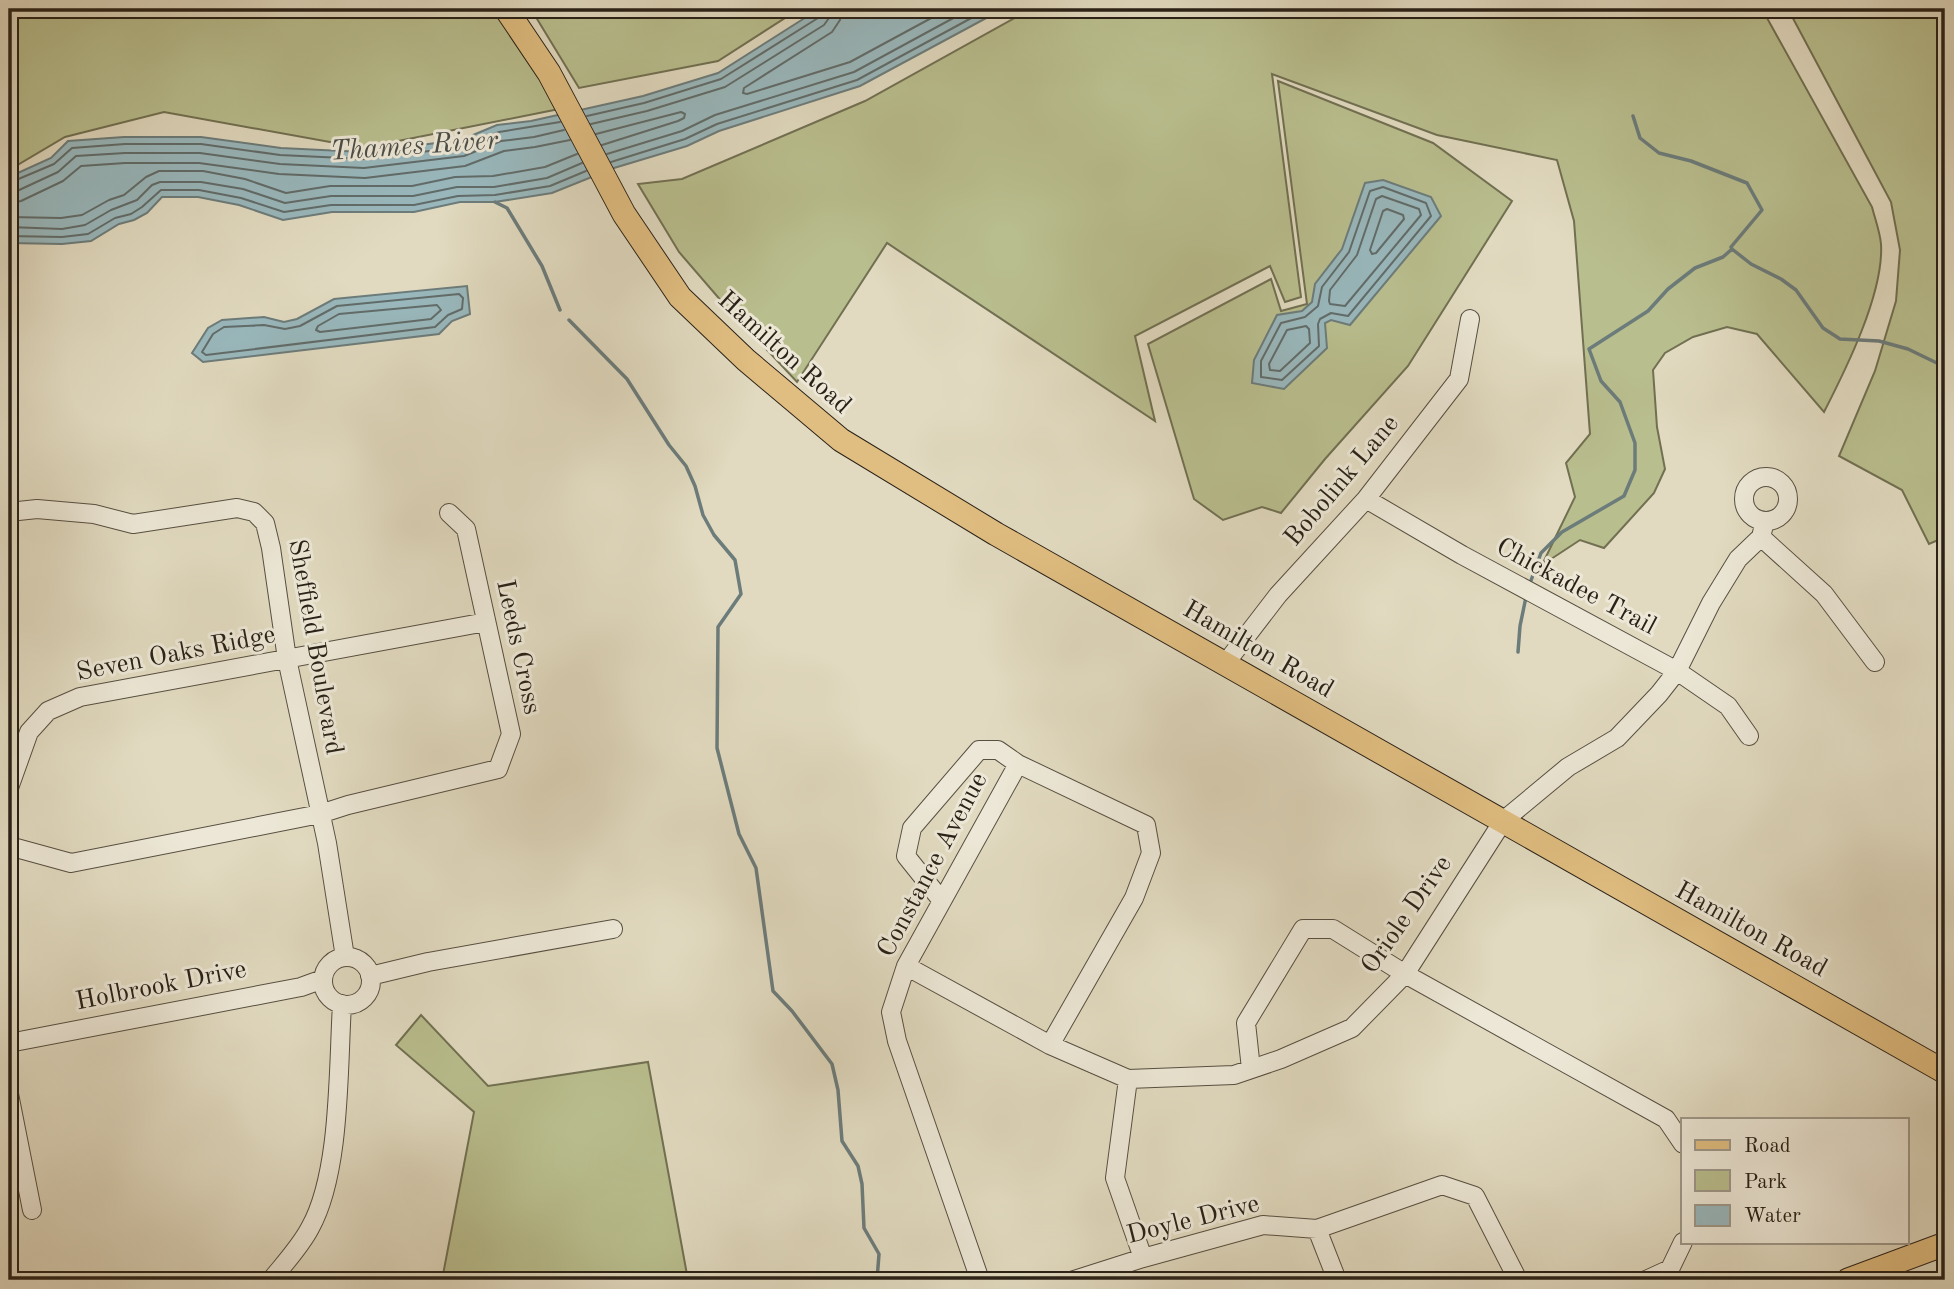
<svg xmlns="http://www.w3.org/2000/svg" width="1954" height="1289" font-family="'Old Standard TT',serif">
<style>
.green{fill:#b9be8e;stroke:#717052;stroke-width:2}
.water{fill:#99b8bd;stroke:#6c7c7b;stroke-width:2}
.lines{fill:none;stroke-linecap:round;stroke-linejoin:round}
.shore{stroke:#616c6a;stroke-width:2}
.stream{stroke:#6c7c7b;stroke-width:3.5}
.minor-casing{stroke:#574f41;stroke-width:20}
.major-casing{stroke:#292117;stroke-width:25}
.minor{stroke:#ece7d6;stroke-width:18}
.major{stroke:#e0bd80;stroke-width:23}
.labels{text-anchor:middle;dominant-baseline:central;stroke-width:6;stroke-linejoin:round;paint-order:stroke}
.street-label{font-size:26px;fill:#292117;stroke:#ece7d6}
.water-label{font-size:28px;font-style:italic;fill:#4b4e49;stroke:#ece7d6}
</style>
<rect width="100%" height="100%" fill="#e1dac0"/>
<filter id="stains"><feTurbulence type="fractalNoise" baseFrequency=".00286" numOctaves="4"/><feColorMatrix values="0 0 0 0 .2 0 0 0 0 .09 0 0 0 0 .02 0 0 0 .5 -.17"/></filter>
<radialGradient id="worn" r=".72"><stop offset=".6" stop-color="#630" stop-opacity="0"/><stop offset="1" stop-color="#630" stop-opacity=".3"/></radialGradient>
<path class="green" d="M 9,9 L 247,9 L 286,15 L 255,9 L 496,9 L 559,109 L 363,148 L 164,112 L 65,137 L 9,170 Z
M 531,9 L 799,9 L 718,61 L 579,88 Z
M 1031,9 L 1762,9 L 1872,207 C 1875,219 1880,232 1881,244 C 1884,293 1846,369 1824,412 L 1757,334 L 1727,327 L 1693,337 L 1665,353 L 1653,370 L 1657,427 L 1665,469 L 1654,493 L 1604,548 L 1580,540 L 1542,565 L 1575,497 L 1566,463 L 1590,434 L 1574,221 L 1557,160 L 1437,135 L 1272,74 L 1301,297 L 1285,302 L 1270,266 L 1135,336 L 1155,421 L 887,243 L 797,382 L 723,303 L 679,252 L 638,184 L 682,179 L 865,101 Z
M 1788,9 L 1945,9 L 1945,537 L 1929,544 L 1902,490 L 1839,456 L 1875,371 L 1896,301 L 1900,250 L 1891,202 Z
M 1278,81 L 1433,143 L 1512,201 L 1408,366 L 1325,459 L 1281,513 L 1262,507 L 1223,520 L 1194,499 L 1148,344 L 1271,279 L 1281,311 L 1307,304 Z
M 421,1015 L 488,1086 L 648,1062 L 688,1280 L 442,1280 L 474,1112 L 396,1045 Z"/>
<path class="water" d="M 819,9 L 1003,9 L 860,86 L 719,131 L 687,146 L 614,168 L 552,193 L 495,202 L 460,202 L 414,212 L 332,212 L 283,220 L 239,205 L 198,197 L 162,197 L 147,213 L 134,220 L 119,224 L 91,241 L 62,244 L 9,243 L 9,177 L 51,158 L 68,141 L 124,137 L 201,137 L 281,148 L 363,152 L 461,140 L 497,125 L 531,121 L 643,96 L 718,73 Z
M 1383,180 L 1431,197 L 1441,216 L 1350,325 L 1331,320 L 1325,323 L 1327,348 L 1284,389 L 1252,383 L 1254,360 L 1277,315 L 1302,311 L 1312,302 L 1315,284 L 1342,249 L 1365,183 Z
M 467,286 L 470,314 L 452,321 L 439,334 L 203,362 L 192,353 L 208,328 L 222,320 L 264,317 L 284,322 L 297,319 L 334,299 Z"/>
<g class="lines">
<path class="shore" d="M 841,9 L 840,20 L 832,32 L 744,88 L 743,93 L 747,94 L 850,62 L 948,9
M 587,116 L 644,103 L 721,79 L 818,18 L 822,9
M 591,124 L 647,111 L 725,87 L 824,25 L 829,18 L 831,9
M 596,134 L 681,112 L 685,114 L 684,118 L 678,121 L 602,145
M 607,154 L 682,131 L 715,115 L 854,72 L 970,9
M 611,162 L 685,139 L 717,124 L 857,80 L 988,9
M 9,183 L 54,164 L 72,148 L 125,144 L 201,144 L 280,155 L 364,159 L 462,147 L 499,132 L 560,122
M 1383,187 L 1426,203 L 1431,216 L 1348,316 L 1331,313 L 1320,319 L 1318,324 L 1319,346 L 1282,380 L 1261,377 L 1261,361 L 1281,323 L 1305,317 L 1318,306 L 1322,287 L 1349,252 L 1370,191 Z
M 9,192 L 17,191 L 58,172 L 76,156 L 125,153 L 200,153 L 280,164 L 364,168 L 464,156 L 501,141 L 534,137 L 564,130
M 1382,196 L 1419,209 L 1421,215 L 1345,306 L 1330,304 L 1329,301 L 1330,290 L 1357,255 L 1376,199 Z
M 9,203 L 21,201 L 63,181 L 81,166 L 125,163 L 199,163 L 279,174 L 365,178 L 465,166 L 504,151 L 535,147 L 570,140
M 1387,209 L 1403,215 L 1404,219 L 1376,253 L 1372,254 L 1370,250 L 1383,211 Z
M 9,217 L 61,218 L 82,215 L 109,200 L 124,195 L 146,177 L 159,171 L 203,171 L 245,179 L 286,193 L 330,186 L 412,186 L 455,177 L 493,176 L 545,167 L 577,154
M 9,227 L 62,229 L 85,225 L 111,210 L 137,200 L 152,185 L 160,182 L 201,182 L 243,189 L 285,203 L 331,196 L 413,196 L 457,187 L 494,187 L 547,178 L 582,163
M 9,236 L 62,237 L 88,234 L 115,218 L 131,214 L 142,207 L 161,190 L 199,190 L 241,198 L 284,212 L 331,205 L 414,205 L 458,196 L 495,195 L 550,186 L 586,171
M 459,294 L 463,298 L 462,309 L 448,315 L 435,327 L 206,355 L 202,352 L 213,334 L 224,327 L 264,325 L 285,329 L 300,326 L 337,306 Z
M 437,305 L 441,310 L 431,319 L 320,332 L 316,330 L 318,326 L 339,314 Z
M 1306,326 L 1309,329 L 1310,343 L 1280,371 L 1270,370 L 1269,364 L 1287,330 Z"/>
<path class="stream" d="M 495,202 L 507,208 L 542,266 L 560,310
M 1732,249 L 1751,264 L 1781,279 L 1796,290 L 1823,328 L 1840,339 L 1879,341 L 1908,349 L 1945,367
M 569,320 L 627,379 L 669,445 L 686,466 L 695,486 L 703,515 L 714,535 L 735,560 L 741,594 L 718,627 L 717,748 L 739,834 L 756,868 L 773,991 L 792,1011 L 832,1064 L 838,1090 L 842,1141 L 858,1166 L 862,1184 L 864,1228 L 879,1254 L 877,1280
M 1529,586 L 1541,553 L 1562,532 L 1624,496 L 1635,470 L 1635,443 L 1620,402 L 1601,381 L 1589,349 L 1648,311 L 1668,289 L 1695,268 L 1723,257 L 1732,249 L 1731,247 L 1762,210 L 1747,183 L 1691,161 L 1659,153 L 1640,138 L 1633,116
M 1518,652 L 1520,626 L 1526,597"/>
<defs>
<path id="minor" d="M1744 499a22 22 0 1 1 44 0a22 22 0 1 1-44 0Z
M 1366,499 L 1462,555 L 1677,671 L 1728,706 L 1749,736
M 9,512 L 37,509 L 94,514 L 133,524 L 237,508 L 254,512 L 265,523 L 271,548 L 287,659 L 327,843 L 345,957
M 1761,537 L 1824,594 L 1875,662
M 1225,664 L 1278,595 L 1366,499 L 1459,379 L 1470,319
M 9,788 L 29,732 L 48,711 L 80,697 L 486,622
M 9,846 L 71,863 L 320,814 L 348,805 L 498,769 L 511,734 L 466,529 L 449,513
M 942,901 L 906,856 L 912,828 L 979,750 L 998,750 L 1018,764
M323 981a24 24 0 1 1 48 0a24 24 0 1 1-48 0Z
M 906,966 L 1050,1045 L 1128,1079 L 1234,1075 L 1281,1059 L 1352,1028 L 1405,974 L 1503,821 L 1568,767 L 1617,738 L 1659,694 L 1677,671 L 1711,603 L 1738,559 L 1761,537 L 1765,521
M 370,976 L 428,962 L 613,929
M 9,1043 L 301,987 L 323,979
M 1251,1069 L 1246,1023 L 1303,929 L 1333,929 L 1405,974 L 1666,1119 L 1683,1144
M 1128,1079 L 1115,1178 L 1143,1258
M 9,1094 L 32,1210
M 1317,1229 L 1337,1280
M 271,1280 C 284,1264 300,1247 310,1228 C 341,1173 338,1068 342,1004
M 980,1280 L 897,1041 L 891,1012 L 906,966 L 1018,764 L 1146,825 L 1151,853 L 1134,898 L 1050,1045
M 1074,1280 L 1143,1258 L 1263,1225 L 1317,1229 L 1442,1185 L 1475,1196 L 1518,1280
M 1646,1280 L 1670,1269 L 1683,1242"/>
<path id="major" d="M 506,9 L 549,73 L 624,214 L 680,297 L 746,360 L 841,440 L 996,534 L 1945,1072
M 1848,1280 L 1945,1244"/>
</defs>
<use href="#minor" class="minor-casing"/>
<use href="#major" class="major-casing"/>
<use href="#minor" class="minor"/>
<use href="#major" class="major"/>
</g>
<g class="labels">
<g class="street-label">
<text transform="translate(784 353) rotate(42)">Hamilton Road</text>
<text transform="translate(1342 481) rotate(-50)">Bobolink Lane</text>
<text transform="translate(1576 587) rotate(28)">Chickadee Trail</text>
<text transform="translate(315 647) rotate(80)">Sheffield Boulevard</text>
<text transform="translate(518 647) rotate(78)">Leeds Cross</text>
<text transform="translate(1258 650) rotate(30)">Hamilton Road</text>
<text transform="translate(176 654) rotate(-11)">Seven Oaks Ridge</text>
<text transform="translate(933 865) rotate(-62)">Constance Avenue</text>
<text transform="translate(1407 915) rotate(-55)">Oriole Drive</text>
<text transform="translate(1751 930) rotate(29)">Hamilton Road</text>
<text transform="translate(161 986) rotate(-11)">Holbrook Drive</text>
<text transform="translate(1193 1220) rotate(-14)">Doyle Drive</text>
</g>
<g class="water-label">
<text transform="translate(414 147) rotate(-4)">Thames River</text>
</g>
</g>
<rect width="1954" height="1289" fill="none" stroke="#e1dac0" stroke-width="35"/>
<rect x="10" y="10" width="1933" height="1268" fill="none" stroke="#292117" stroke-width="3.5"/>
<rect x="18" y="18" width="1919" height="1254" fill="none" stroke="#292117" stroke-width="2"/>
<rect x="1681" y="1118" width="228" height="126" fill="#ece7d6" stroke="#9e988a" stroke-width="2"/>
<rect x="1695" y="1140" width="35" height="10" fill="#e0bd80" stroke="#9e988a" stroke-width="2"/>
<text x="1744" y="1152" font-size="21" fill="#292117">Road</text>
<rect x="1695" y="1170" width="35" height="21" fill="#b9be8e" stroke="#9e988a" stroke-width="2"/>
<text x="1744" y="1188" font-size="21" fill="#292117">Park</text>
<rect x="1695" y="1205" width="35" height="21" fill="#99b8bd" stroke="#9e988a" stroke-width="2"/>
<text x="1744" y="1222" font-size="21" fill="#292117">Water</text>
<rect width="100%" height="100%" filter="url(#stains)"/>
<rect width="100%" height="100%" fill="url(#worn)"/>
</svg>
